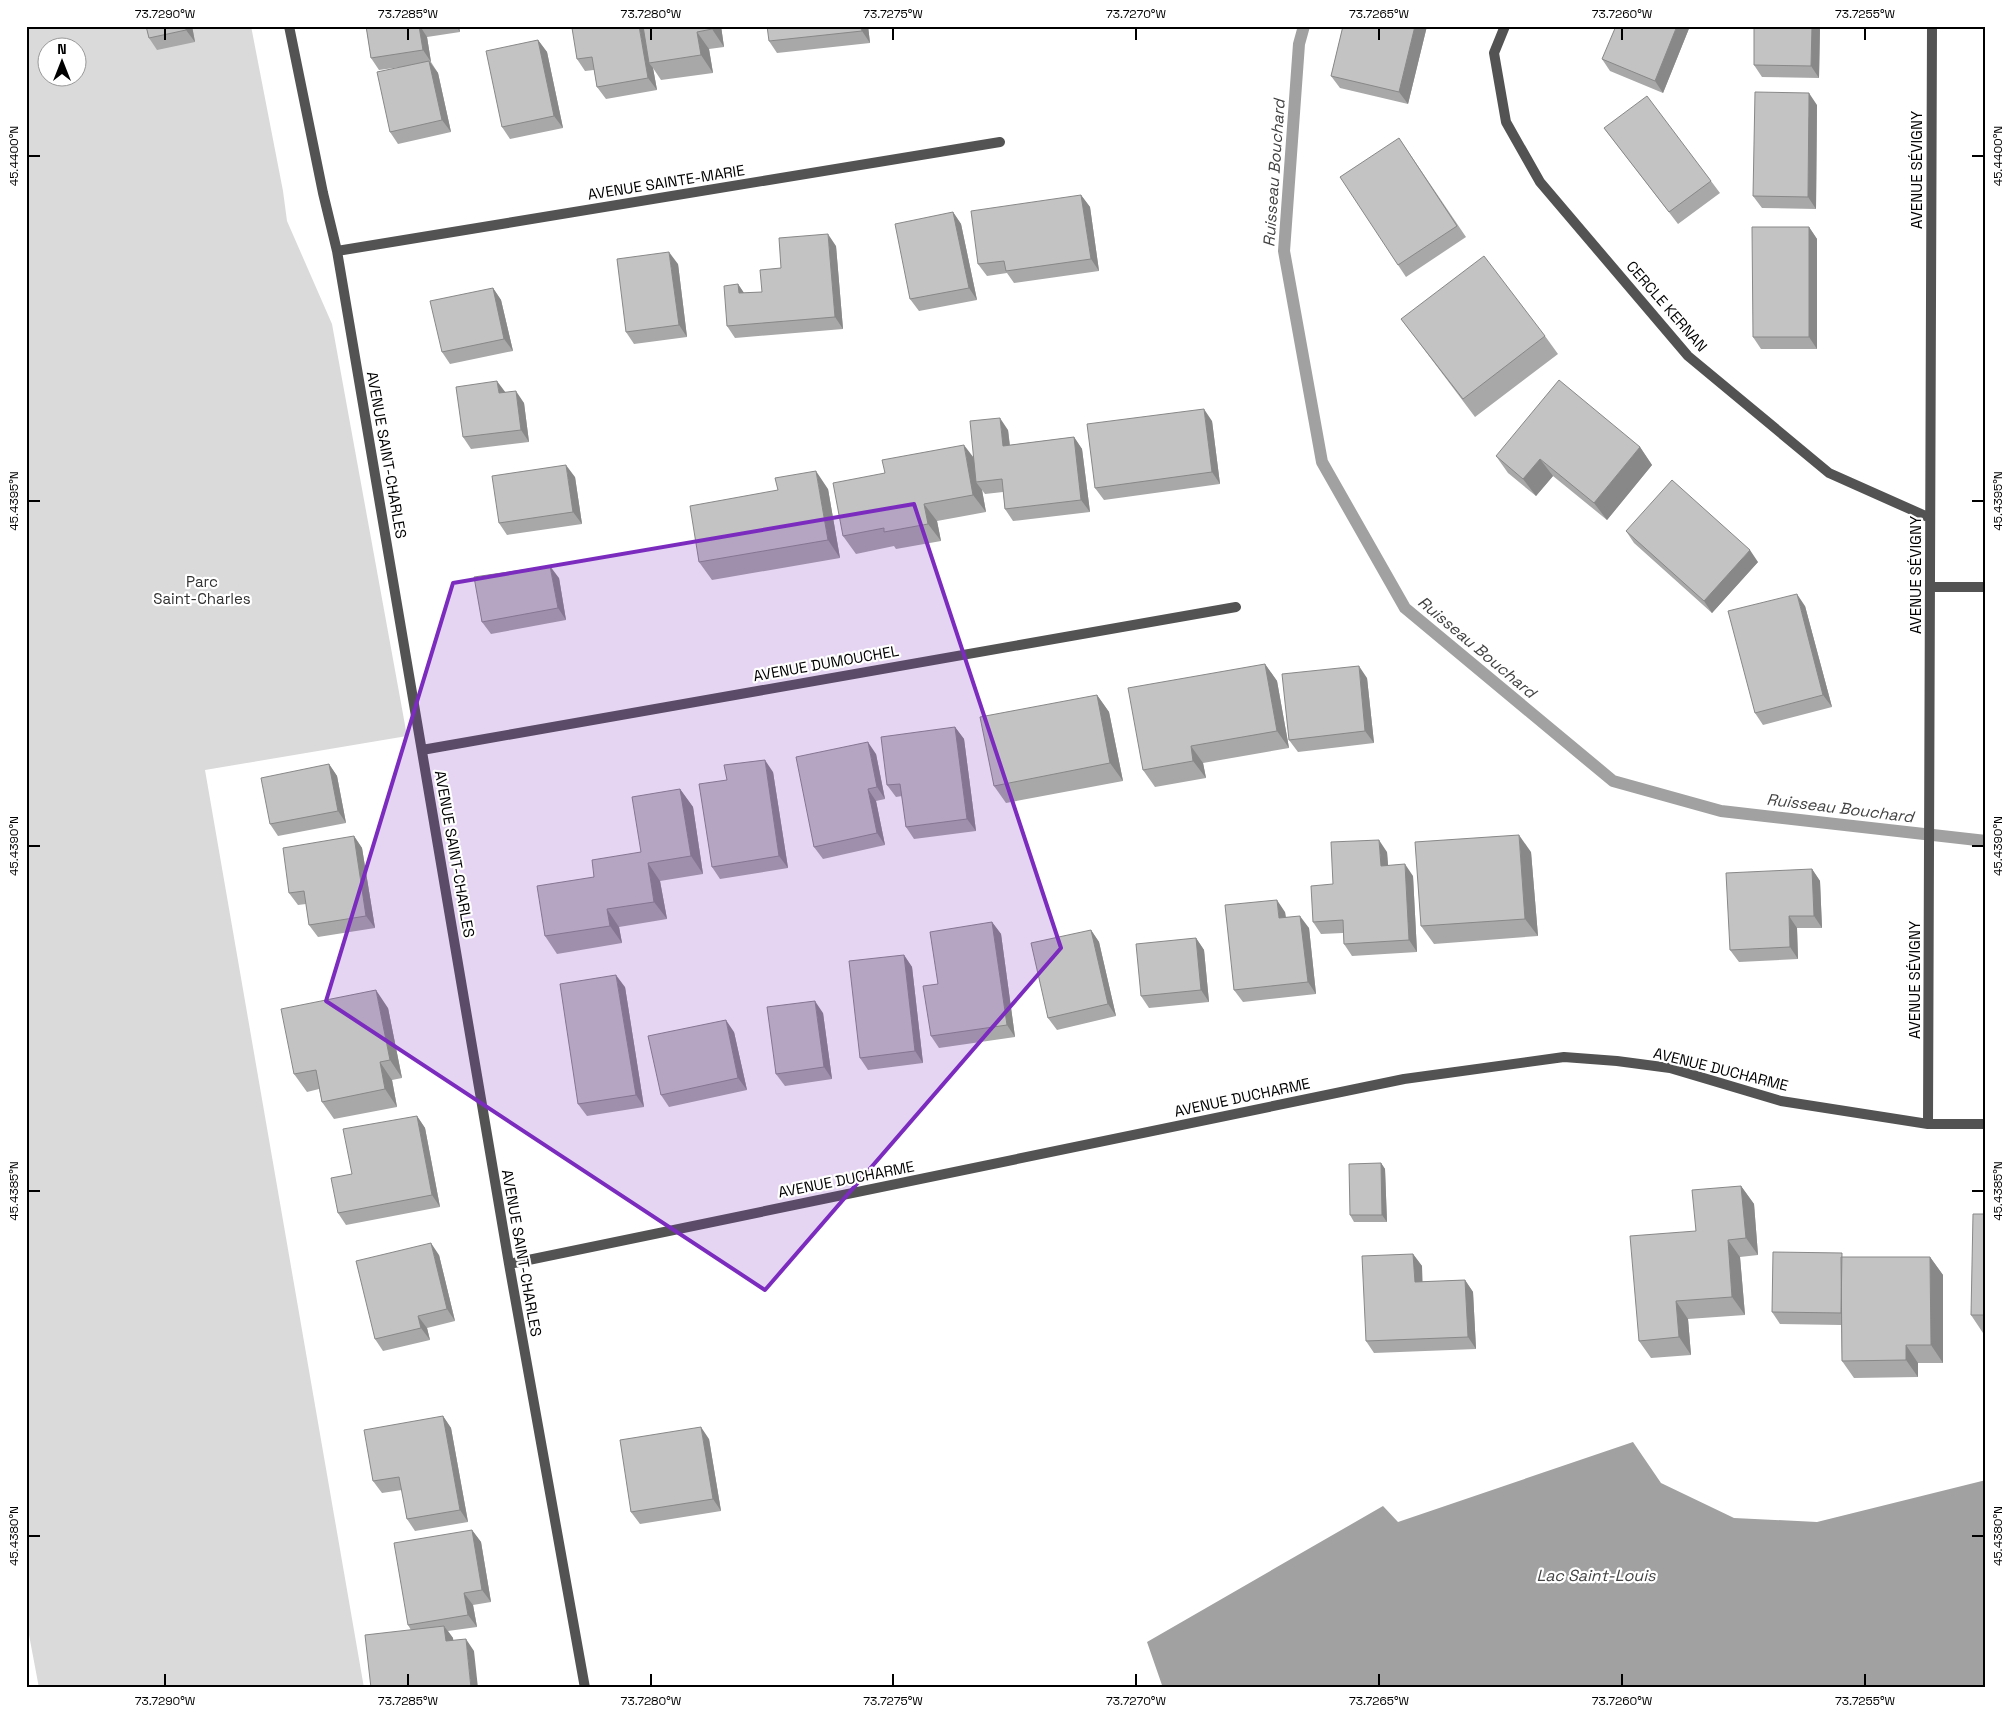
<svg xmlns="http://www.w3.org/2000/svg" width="2012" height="1714" font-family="'Space Grotesk',sans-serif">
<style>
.green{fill:#dadada;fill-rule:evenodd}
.water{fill:#a1a1a1}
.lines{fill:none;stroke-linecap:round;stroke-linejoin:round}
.stream{stroke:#a1a1a1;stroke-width:12}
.minor{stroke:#535353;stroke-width:10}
.wall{fill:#a8a8a8}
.shaded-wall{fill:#888}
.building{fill:#c3c3c3;stroke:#888}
.marked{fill:#7b2cbf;fill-opacity:0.2;stroke:#7b2cbf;stroke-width:4;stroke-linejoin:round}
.ticks{fill:none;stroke:#000;stroke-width:2}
.labels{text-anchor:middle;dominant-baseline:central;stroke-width:4.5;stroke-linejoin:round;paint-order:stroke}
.street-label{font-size:15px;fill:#000;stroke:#fff}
.park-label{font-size:15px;fill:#313131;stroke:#fff}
.water-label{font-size:16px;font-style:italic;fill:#424242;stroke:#fff}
.neatline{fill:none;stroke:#000;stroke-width:2}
.ticks-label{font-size:12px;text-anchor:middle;fill:#000}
</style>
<rect width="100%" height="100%" fill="#fff"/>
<path class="green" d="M 26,26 L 251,26 L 283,191 L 287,221 L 332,324 L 407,736 L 205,770 L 364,1688 L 39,1688 L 26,1619 ZM 48,48 L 78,48 L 78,78 L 48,78 Z"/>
<path class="water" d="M 1633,1442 L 1661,1483 L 1734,1518 L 1817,1522 L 1986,1480 L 1986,1688 L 1163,1688 L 1147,1642 L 1383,1506 L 1398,1522 Z"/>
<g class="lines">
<path class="stream" d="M 1304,26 L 1299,44 L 1284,251 L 1322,462 L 1405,608 L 1613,781 L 1721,811 L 1986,841"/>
<path class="minor" d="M 289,26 L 323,193 L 337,251 L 509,1264 L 585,1688
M 1505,26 L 1494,53 L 1506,122 L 1540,182 L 1688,356 L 1829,473 L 1930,518
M 337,251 L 1000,142
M 1930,587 L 1986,587
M 422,750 L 1236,607
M 1928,1124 L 1932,26
M 509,1264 L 1404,1079 L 1564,1057 L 1617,1061 L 1670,1068 L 1781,1101 L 1928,1124 L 1986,1124"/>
</g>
<path class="wall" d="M 146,26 L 192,26 L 195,42 L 157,50 L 149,38 Z
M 366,26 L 459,26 L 460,32 L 427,37 L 431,62 L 438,73 L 451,132 L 398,144 L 390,132 L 401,67 L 379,70 L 371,58 Z
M 721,26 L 724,47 L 709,49 L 713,73 L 661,80 L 653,68 L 657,90 L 606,99 L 597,87 L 594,70 L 585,71 L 577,59 Z
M 868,26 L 870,43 L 777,53 L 769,41 Z
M 1343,26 L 1427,26 L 1408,104 L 1340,88 L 1331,76 Z
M 1690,26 L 1663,93 L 1610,71 L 1602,59 Z
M 1754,26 L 1820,26 L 1819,78 L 1762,77 L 1754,65 Z
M 538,40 L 547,52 L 563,128 L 510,139 L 502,127 Z
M 1817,105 L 1816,209 L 1762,208 L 1753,196 Z
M 1604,128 L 1711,181 L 1720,193 L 1678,224 Z
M 1399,138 L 1466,237 L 1406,277 L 1398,265 Z
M 1081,195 L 1090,207 L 1099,271 L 1014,283 L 1007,273 L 987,276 L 978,264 Z
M 953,212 L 961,224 L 977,300 L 919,311 L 910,299 Z
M 1809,227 L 1817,239 L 1817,349 L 1761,349 L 1753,337 Z
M 836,246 L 843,329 L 735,338 L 727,326 L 738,284 L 744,293 L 762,292 L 781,268 Z
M 678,264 L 687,337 L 634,344 L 626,332 Z
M 493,288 L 501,300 L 513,351 L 450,364 L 442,352 Z
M 1401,319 L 1545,336 L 1558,354 L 1475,417 L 1414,336 Z
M 505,392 L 524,403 L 529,442 L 471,449 L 463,437 Z
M 1212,421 L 1220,484 L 1104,500 L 1095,488 Z
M 1008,430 L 1010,445 L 1074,437 L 1082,449 L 1090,512 L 1013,521 L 1005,509 L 1003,492 L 985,494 L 982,490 L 986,512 L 937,521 L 941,541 L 896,549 L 894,546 L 856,554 L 843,536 L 974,458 Z
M 1640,447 L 1652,465 L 1607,520 L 1553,476 L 1536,496 L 1508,473 L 1496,456 Z
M 575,477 L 582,524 L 507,535 L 499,523 Z
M 828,489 L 840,558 L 712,580 L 699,562 Z
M 1626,531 L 1758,562 L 1712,613 L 1634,543 Z
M 559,578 L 566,620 L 491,634 L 482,622 Z
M 1805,606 L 1832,707 L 1763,725 L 1755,713 Z
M 1265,664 L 1277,681 L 1289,748 L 1203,763 L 1206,778 L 1155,787 L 1143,770 Z
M 1367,678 L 1374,743 L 1298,752 L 1289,740 Z
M 1097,695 L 1109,712 L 1123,781 L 1006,803 L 994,786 Z
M 955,727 L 964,739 L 976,831 L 914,839 L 906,827 L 902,796 L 896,797 L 887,785 Z
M 876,754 L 885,799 L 876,801 L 885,845 L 823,859 L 814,847 Z
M 329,764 L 337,776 L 346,823 L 278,836 L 270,824 Z
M 773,772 L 788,868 L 720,879 L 712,867 L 727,780 Z
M 680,789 L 693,807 L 703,874 L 660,881 L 667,919 L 619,927 L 622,943 L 557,954 L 545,936 L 594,877 L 641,852 Z
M 354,836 L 362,848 L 375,928 L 318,937 L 309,925 L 306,904 L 298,905 L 289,893 Z
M 1387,852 L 1388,865 L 1413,876 L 1417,952 L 1352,956 L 1344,944 L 1343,933 L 1321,934 L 1313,922 L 1333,884 Z
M 1531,852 L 1538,936 L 1434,944 L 1421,926 Z
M 1812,869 L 1820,881 L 1822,928 L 1797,928 L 1798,959 L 1739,962 L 1730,950 Z
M 1285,912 L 1286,917 L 1309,928 L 1316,994 L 1243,1002 L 1234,990 Z
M 992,922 L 1001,934 L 1015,1037 L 939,1048 L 931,1036 L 938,984 Z
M 1091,930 L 1099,942 L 1116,1016 L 1057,1030 L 1048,1018 Z
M 1196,938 L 1204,950 L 1209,1002 L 1149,1008 L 1141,996 Z
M 904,955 L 912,967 L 923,1063 L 868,1070 L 860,1058 Z
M 625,987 L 644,1107 L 587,1116 L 578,1104 Z
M 388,1008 L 402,1078 L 392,1080 L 397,1107 L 334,1119 L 322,1102 L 319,1089 L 307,1092 L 294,1074 Z
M 823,1013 L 832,1079 L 785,1086 L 776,1074 Z
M 734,1032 L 747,1090 L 669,1107 L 661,1095 Z
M 417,1116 L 425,1128 L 440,1207 L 346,1225 L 338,1213 L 352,1174 Z
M 1381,1163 L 1385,1169 L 1387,1222 L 1354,1222 L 1350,1215 Z
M 1741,1186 L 1754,1204 L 1758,1255 L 1740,1257 L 1745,1315 L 1688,1319 L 1691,1355 L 1651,1358 L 1639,1341 Z
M 1986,1214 L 1986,1333 L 1983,1333 L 1971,1315 Z
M 1413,1254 L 1422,1266 L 1422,1282 L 1465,1280 L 1473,1292 L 1476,1349 L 1374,1353 L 1366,1341 Z
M 439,1255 L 455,1321 L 427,1328 L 430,1340 L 383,1351 L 375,1339 Z
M 1844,1257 L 1930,1257 L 1943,1275 L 1943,1363 L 1918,1363 L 1918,1377 L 1854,1378 L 1842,1361 L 1841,1325 L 1780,1324 L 1772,1312 Z
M 443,1416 L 451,1428 L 468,1522 L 415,1531 L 407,1519 L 402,1490 L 382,1493 L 373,1481 Z
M 709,1439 L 721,1511 L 640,1524 L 631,1512 Z
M 472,1530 L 481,1542 L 491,1602 L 473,1605 L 477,1627 L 448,1631 L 453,1638 L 453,1641 L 474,1651 L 411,1630 L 408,1625 Z"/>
<path class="shaded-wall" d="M 186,26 L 192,26 L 195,42 L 186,30 Z
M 419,26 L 420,26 L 427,37 L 431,62 L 423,50 Z
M 456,26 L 459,26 L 460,32 Z
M 639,26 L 644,26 L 649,63 L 653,68 L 657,90 L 648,78 Z
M 711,26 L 721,26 L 724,47 L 712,29 Z
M 861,26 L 868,26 L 870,43 L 862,31 Z
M 1415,26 L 1427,26 L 1408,104 L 1399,92 Z
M 1677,26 L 1690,26 L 1663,93 L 1655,81 Z
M 1812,26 L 1820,26 L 1819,78 L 1811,66 Z
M 697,32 L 709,49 L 713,73 L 701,55 Z
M 538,40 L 547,52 L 563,128 L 554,116 Z
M 429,61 L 438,73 L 451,132 L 442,120 Z
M 1809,93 L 1817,105 L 1816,209 L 1808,197 Z
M 1081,195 L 1090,207 L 1099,271 L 1091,259 Z
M 953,212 L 961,224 L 977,300 L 969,288 Z
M 1809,227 L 1817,239 L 1817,349 L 1809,337 Z
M 828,234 L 836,246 L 843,329 L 835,317 Z
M 669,252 L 678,264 L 687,337 L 679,325 Z
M 738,284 L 746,296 L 739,293 Z
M 493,288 L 501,300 L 513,351 L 504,339 Z
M 497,381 L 506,393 L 499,393 Z
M 516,391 L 524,403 L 529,442 L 521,430 Z
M 1204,409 L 1212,421 L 1220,484 L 1212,472 Z
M 1000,418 L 1008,430 L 1011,458 L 1003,446 Z
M 1074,437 L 1082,449 L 1090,512 L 1081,500 Z
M 964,445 L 977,462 L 976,482 L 982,490 L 986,512 L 973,495 Z
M 1640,447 L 1652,465 L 1607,520 L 1594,503 Z
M 1540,459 L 1553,476 L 1536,496 L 1523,479 Z
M 566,465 L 575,477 L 582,524 L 573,512 Z
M 816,471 L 828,489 L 840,558 L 828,540 Z
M 924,504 L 937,521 L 941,541 L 928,524 Z
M 1750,550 L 1758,562 L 1712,613 L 1704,601 Z
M 550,566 L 559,578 L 566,620 L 558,608 Z
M 1797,594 L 1805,606 L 1832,707 L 1823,695 Z
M 1265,664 L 1277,681 L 1289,748 L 1277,731 Z
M 1359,666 L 1367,678 L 1374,743 L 1365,731 Z
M 1097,695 L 1109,712 L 1123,781 L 1110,763 Z
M 955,727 L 964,739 L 976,831 L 967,819 Z
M 868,742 L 876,754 L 885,799 L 877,787 Z
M 1191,746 L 1203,763 L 1206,778 L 1193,761 Z
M 765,760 L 773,772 L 788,868 L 779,856 Z
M 329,764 L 337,776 L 346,823 L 338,811 Z
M 680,789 L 693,807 L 703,874 L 691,856 Z
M 868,789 L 876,801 L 885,845 L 877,833 Z
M 1519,835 L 1531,852 L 1538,936 L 1525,919 Z
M 354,836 L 362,848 L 375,928 L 366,916 Z
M 1379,840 L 1387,852 L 1389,878 L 1381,866 Z
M 648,863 L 660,881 L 667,919 L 654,902 Z
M 1405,864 L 1413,876 L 1417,952 L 1409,940 Z
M 1812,869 L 1820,881 L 1822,928 L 1814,916 Z
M 1277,900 L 1285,912 L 1287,930 L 1279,918 Z
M 607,909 L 619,927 L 622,943 L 610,926 Z
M 1300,916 L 1309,928 L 1316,994 L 1308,982 Z
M 1789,916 L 1797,928 L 1798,959 L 1790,947 Z
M 992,922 L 1001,934 L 1015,1037 L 1007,1025 Z
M 1091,930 L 1099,942 L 1116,1016 L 1108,1004 Z
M 1196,938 L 1204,950 L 1209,1002 L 1201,990 Z
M 904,955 L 912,967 L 923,1063 L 915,1051 Z
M 616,975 L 625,987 L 644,1107 L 636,1095 Z
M 376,990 L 388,1008 L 402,1078 L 390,1060 Z
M 815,1001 L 823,1013 L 832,1079 L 824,1067 Z
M 726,1020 L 734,1032 L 747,1090 L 738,1078 Z
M 380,1062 L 392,1080 L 397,1107 L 385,1089 Z
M 417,1116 L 425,1128 L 440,1207 L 432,1195 Z
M 1381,1163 L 1385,1169 L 1387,1222 L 1382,1215 Z
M 1741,1186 L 1754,1204 L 1758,1255 L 1746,1238 Z
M 1728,1240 L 1740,1257 L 1745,1315 L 1732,1297 Z
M 431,1243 L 439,1255 L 455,1321 L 447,1309 Z
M 1413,1254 L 1422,1266 L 1423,1294 L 1415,1282 Z
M 1930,1257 L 1943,1275 L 1943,1363 L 1931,1345 Z
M 1465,1280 L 1473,1292 L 1476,1349 L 1468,1337 Z
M 1676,1301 L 1688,1319 L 1691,1355 L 1679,1337 Z
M 418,1316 L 427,1328 L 430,1340 L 421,1328 Z
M 1906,1345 L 1918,1363 L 1918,1377 L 1906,1360 Z
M 443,1416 L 451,1428 L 468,1522 L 460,1510 Z
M 701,1427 L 709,1439 L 721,1511 L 713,1499 Z
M 472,1530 L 481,1542 L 491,1602 L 482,1590 Z
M 464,1593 L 473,1605 L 477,1627 L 468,1615 Z
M 444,1626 L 453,1638 L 455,1653 L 446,1641 Z
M 466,1639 L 474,1651 L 478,1688 L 471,1688 Z"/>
<path class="building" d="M 146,26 L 186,26 L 186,30 L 149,38 Z
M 366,26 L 419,26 L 423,50 L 371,58 Z
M 582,26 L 639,26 L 648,78 L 597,87 L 592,57 L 577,59 L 572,28 Z
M 643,26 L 711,26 L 712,29 L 697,32 L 701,55 L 649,63 Z
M 767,26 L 861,26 L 862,31 L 769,41 Z
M 1343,26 L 1415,26 L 1399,92 L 1331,76 Z
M 1616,26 L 1677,26 L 1655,81 L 1602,59 Z
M 1754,26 L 1812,26 L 1811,66 L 1754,65 Z
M 538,40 L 554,116 L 502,127 L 486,51 Z
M 429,61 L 442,120 L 390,132 L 377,72 Z
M 1755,92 L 1809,93 L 1808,197 L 1753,196 Z
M 1647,96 L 1711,181 L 1669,212 L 1604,128 Z
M 1399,138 L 1457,226 L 1398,265 L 1340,177 Z
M 1081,195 L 1091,259 L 1006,271 L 1004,261 L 978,264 L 971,211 Z
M 953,212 L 969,288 L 910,299 L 895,224 Z
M 1752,227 L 1809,227 L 1809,337 L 1753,337 Z
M 828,234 L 835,317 L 727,326 L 724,286 L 738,284 L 739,293 L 762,292 L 760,270 L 781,268 L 779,238 Z
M 669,252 L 679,325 L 626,332 L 617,259 Z
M 1484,256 L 1545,336 L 1463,399 L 1401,319 Z
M 493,288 L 504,339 L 442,352 L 430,301 Z
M 1559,380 L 1640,447 L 1594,503 L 1540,459 L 1523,479 L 1496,456 Z
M 497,381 L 499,393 L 516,391 L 521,430 L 463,437 L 456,387 Z
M 1204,409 L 1212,472 L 1095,488 L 1087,424 Z
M 1000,418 L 1003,446 L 1074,437 L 1081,500 L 1005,509 L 1002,479 L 976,482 L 970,421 Z
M 964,445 L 973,495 L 924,504 L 928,524 L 884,532 L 884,528 L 843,536 L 833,483 L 885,473 L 882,460 Z
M 566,465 L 573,512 L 499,523 L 492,476 Z
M 816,471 L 828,540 L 699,562 L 690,506 L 778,490 L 775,478 Z
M 1672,480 L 1750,550 L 1704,601 L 1626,531 Z
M 550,566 L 558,608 L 482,622 L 474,577 Z
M 1797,594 L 1823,695 L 1755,713 L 1728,611 Z
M 1265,664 L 1277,731 L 1191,746 L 1193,761 L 1143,770 L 1128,688 Z
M 1359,666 L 1365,731 L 1289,740 L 1282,674 Z
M 1097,695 L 1110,763 L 994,786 L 980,717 Z
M 955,727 L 967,819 L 906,827 L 900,784 L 887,785 L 881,737 Z
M 868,742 L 877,787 L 868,789 L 877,833 L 814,847 L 796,757 Z
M 765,760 L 779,856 L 712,867 L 699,784 L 727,780 L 724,765 Z
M 329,764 L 338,811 L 270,824 L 261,778 Z
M 680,789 L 691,856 L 648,863 L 654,902 L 607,909 L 610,926 L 545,936 L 537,886 L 594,877 L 592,860 L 641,852 L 632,797 Z
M 1519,835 L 1525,919 L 1421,926 L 1415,842 Z
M 354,836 L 366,916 L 309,925 L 304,891 L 289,893 L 283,848 Z
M 1379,840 L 1381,866 L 1405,864 L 1409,940 L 1344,944 L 1343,920 L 1313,922 L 1311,886 L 1333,884 L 1331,842 Z
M 1812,869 L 1814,916 L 1789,916 L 1790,947 L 1730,950 L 1726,873 Z
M 1277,900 L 1279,918 L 1300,916 L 1308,982 L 1234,990 L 1225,905 Z
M 992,922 L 1007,1025 L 931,1036 L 923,986 L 938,984 L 930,932 Z
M 1091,930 L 1108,1004 L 1048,1018 L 1031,943 Z
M 1196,938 L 1201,990 L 1141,996 L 1136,944 Z
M 904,955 L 915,1051 L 860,1058 L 849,961 Z
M 616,975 L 636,1095 L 578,1104 L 560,984 Z
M 376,990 L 390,1060 L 380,1062 L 385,1089 L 322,1102 L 316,1070 L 294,1074 L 281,1009 Z
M 815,1001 L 824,1067 L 776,1074 L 767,1007 Z
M 726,1020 L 738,1078 L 661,1095 L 648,1036 Z
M 417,1116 L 432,1195 L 338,1213 L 331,1178 L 352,1174 L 343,1129 Z
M 1381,1163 L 1382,1215 L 1350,1215 L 1349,1164 Z
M 1741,1186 L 1746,1238 L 1728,1240 L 1732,1297 L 1676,1301 L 1679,1337 L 1639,1341 L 1630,1236 L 1696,1231 L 1692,1190 Z
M 1973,1214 L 1986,1214 L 1986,1315 L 1971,1315 Z
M 431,1243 L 447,1309 L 418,1316 L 421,1328 L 375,1339 L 356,1261 Z
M 1773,1252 L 1842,1253 L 1841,1313 L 1772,1312 Z
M 1413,1254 L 1415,1282 L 1465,1280 L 1468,1337 L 1366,1341 L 1362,1256 Z
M 1841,1257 L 1930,1257 L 1931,1345 L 1906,1345 L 1906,1360 L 1842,1361 Z
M 443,1416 L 460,1510 L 407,1519 L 399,1477 L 373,1481 L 364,1430 Z
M 701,1427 L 713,1499 L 631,1512 L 620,1440 Z
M 472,1530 L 482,1590 L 464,1593 L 468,1615 L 408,1625 L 394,1543 Z
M 444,1626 L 446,1641 L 466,1639 L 471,1688 L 371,1688 L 365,1635 Z"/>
<path class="marked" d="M 914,504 L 1061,948 L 765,1290 L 326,1001 L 453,583 Z"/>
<path class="ticks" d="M 165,28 L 165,40M 408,28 L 408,40M 651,28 L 651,40M 893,28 L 893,40M 1136,28 L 1136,40M 1379,28 L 1379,40M 1622,28 L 1622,40M 1865,28 L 1865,40M 28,156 L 40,156M 1972,156 L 1984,156M 28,501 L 40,501M 1972,501 L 1984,501M 28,846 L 40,846M 1972,846 L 1984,846M 28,1191 L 40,1191M 1972,1191 L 1984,1191M 28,1536 L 40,1536M 1972,1536 L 1984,1536M 165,1674 L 165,1686M 408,1674 L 408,1686M 651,1674 L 651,1686M 893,1674 L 893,1686M 1136,1674 L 1136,1686M 1379,1674 L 1379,1686M 1622,1674 L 1622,1686M 1865,1674 L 1865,1686"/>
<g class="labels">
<g class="street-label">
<text transform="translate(1916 170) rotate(-90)">AVENUE SÉVIGNY</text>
<text transform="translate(666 182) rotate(-9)">AVENUE SAINTE-MARIE</text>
<text transform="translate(1667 306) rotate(49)">CERCLE KERNAN</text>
<text transform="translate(387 455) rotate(80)">AVENUE SAINT-CHARLES</text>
<text transform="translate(1915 575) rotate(-90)">AVENUE SÉVIGNY</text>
<text transform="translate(826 663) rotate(-10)">AVENUE DUMOUCHEL</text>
<text transform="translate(455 854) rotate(80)">AVENUE SAINT-CHARLES</text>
<text transform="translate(1914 980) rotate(-90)">AVENUE SÉVIGNY</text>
<text transform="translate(1721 1069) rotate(14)">AVENUE DUCHARME</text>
<text transform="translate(1242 1097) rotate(-12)">AVENUE DUCHARME</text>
<text transform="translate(846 1179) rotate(-11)">AVENUE DUCHARME</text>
<text transform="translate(522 1253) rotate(80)">AVENUE SAINT-CHARLES</text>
</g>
<g class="park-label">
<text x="202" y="581">Parc<tspan x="202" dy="17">Saint-Charles</tspan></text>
</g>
<g class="water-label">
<text transform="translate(1274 173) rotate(-86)">Ruisseau Bouchard</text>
<text transform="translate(1477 647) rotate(40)">Ruisseau Bouchard</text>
<text transform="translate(1840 808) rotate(7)">Ruisseau Bouchard</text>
<text x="1596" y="1575">Lac Saint-Louis</text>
</g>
</g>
<rect width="2012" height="1714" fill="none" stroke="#ffffff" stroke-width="55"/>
<g transform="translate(62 62)"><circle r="24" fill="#ffffff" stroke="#999999"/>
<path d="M0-4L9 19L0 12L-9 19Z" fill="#000000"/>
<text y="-8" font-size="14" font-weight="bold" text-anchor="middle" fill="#000000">N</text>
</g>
<rect x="28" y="28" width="1956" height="1658" class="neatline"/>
<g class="ticks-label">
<text x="165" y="18">73.7290°W</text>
<text x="408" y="18">73.7285°W</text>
<text x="651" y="18">73.7280°W</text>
<text x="893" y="18">73.7275°W</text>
<text x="1136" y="18">73.7270°W</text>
<text x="1379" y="18">73.7265°W</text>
<text x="1622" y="18">73.7260°W</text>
<text x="1865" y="18">73.7255°W</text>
<text transform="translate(14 156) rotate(-90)" y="4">45.4400°N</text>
<text transform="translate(1998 156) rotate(-90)" y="4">45.4400°N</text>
<text transform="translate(14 501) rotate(-90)" y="4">45.4395°N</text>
<text transform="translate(1998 501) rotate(-90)" y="4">45.4395°N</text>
<text transform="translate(14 846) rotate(-90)" y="4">45.4390°N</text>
<text transform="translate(1998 846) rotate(-90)" y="4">45.4390°N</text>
<text transform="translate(14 1191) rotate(-90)" y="4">45.4385°N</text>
<text transform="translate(1998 1191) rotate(-90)" y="4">45.4385°N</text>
<text transform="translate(14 1536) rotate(-90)" y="4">45.4380°N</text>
<text transform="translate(1998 1536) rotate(-90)" y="4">45.4380°N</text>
<text x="165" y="1705">73.7290°W</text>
<text x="408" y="1705">73.7285°W</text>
<text x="651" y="1705">73.7280°W</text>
<text x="893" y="1705">73.7275°W</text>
<text x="1136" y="1705">73.7270°W</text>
<text x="1379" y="1705">73.7265°W</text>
<text x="1622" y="1705">73.7260°W</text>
<text x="1865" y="1705">73.7255°W</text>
</g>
</svg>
